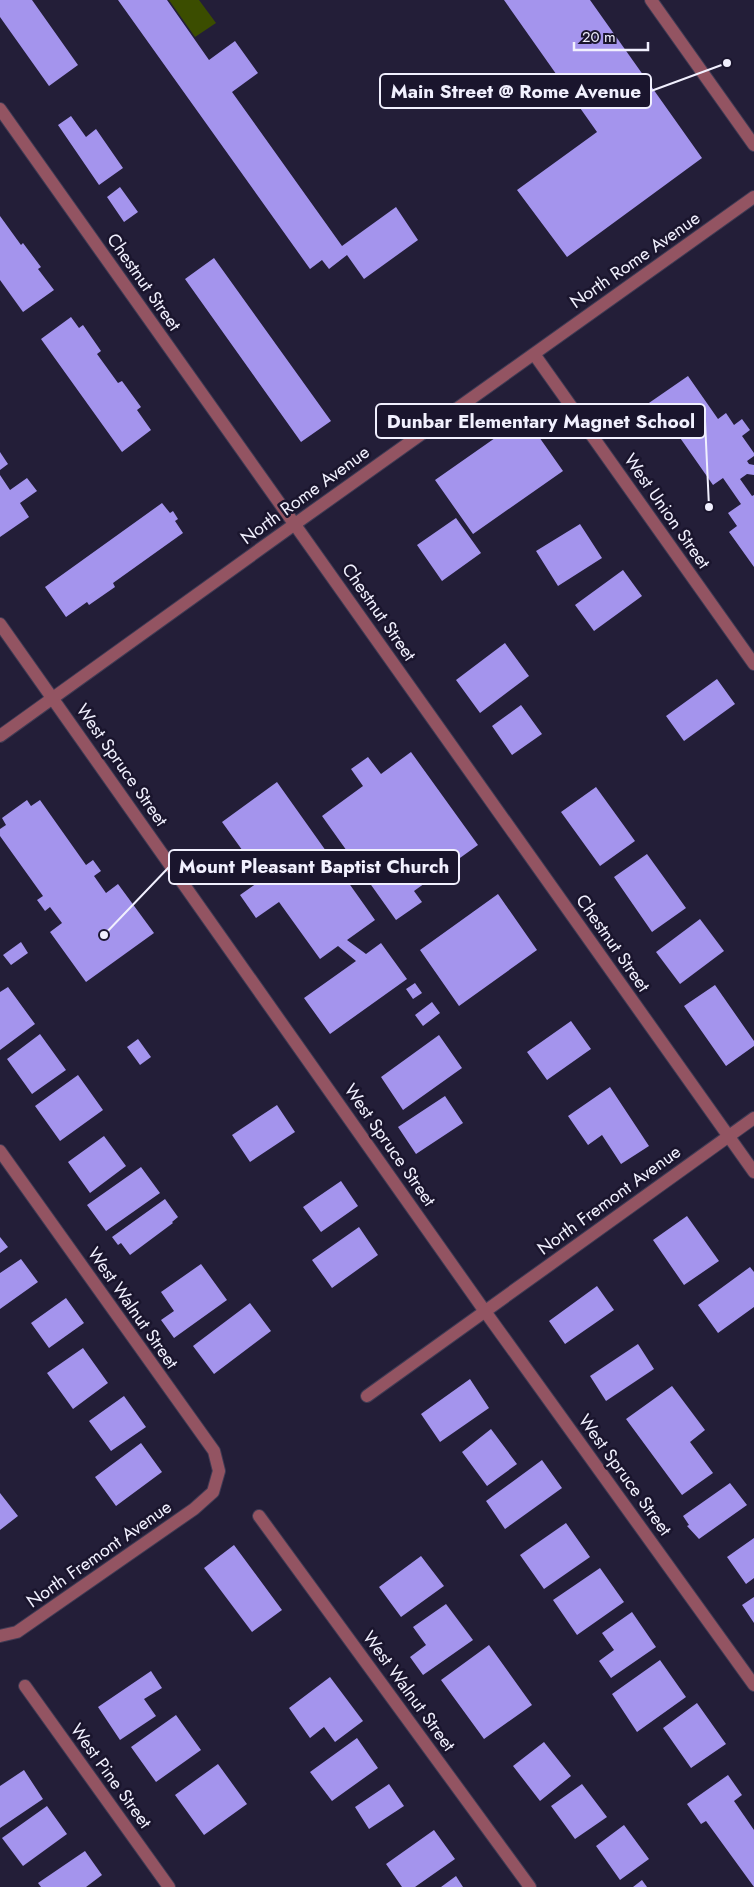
<svg xmlns="http://www.w3.org/2000/svg" width="754" height="1887" font-family="Jost,sans-serif">
<style>
.green{fill:#3b4d00}
.building{fill:#a494ed}
.lines{fill:none;stroke-linecap:round;stroke-linejoin:round}
.minor-casing{stroke:#403b54;stroke-width:14}
.minor{stroke:#935462;stroke-width:12}
.labels{text-anchor:middle;dominant-baseline:central;stroke-width:5;stroke-linejoin:round;paint-order:stroke}
.street-label{font-size:18px;fill:#f1f0fe;stroke:#1a152d}
.leader{fill:none;stroke:#f1f0fe;stroke-width:2}
.callout-dot{fill:#f1f0fe;stroke:#1a152d;stroke-width:2}
.callout{fill:#1a152d;stroke:#f1f0fe;stroke-width:2}
.callout-label{font-size:19px;text-anchor:middle;font-weight:bold;fill:#f1f0fe}
</style>
<rect width="100%" height="100%" fill="#231e38"/>
<path class="green" d="M 169,0 L 199,0 L 216,23 L 195,37 Z"/>
<path class="building" d="M 0,0 L 32,0 L 78,65 L 49,86 L 0,17 Z
M 118,0 L 167,0 L 209,60 L 235,41 L 258,73 L 232,92 L 342,246 L 396,207 L 418,240 L 364,279 L 347,255 L 329,269 L 322,260 L 310,269 Z
M 504,0 L 590,0 L 702,158 L 567,257 L 517,190 L 597,132 Z
M 71,116 L 86,137 L 96,129 L 123,168 L 99,185 L 58,125 Z
M 120,187 L 138,212 L 124,222 L 107,197 Z
M 0,216 L 21,245 L 23,243 L 41,267 L 38,269 L 54,290 L 23,312 L 0,280 Z
M 214,258 L 331,421 L 301,442 L 185,279 Z
M 71,317 L 79,328 L 83,325 L 101,351 L 97,354 L 118,383 L 122,381 L 141,407 L 137,410 L 151,430 L 122,452 L 41,339 Z
M 688,376 L 718,419 L 726,413 L 734,425 L 742,419 L 750,430 L 742,436 L 754,453 L 754,456 L 747,461 L 749,464 L 754,465 L 754,475 L 747,474 L 740,479 L 752,496 L 754,495 L 754,567 L 729,532 L 737,526 L 728,513 L 741,504 L 723,478 L 713,485 L 662,412 L 654,417 L 646,405 Z
M 525,417 L 563,471 L 473,534 L 435,480 Z
M 0,452 L 8,464 L 0,470 Z
M 0,475 L 10,490 L 27,478 L 37,491 L 20,503 L 29,517 L 0,537 Z
M 162,503 L 170,513 L 173,511 L 178,519 L 175,521 L 183,533 L 113,583 L 115,587 L 89,605 L 87,602 L 66,617 L 45,587 Z
M 456,518 L 481,553 L 442,581 L 417,545 Z
M 580,524 L 602,558 L 558,586 L 536,551 Z
M 623,570 L 642,596 L 594,631 L 575,605 Z
M 505,643 L 529,676 L 480,713 L 456,680 Z
M 717,679 L 735,704 L 684,741 L 666,716 Z
M 521,705 L 542,734 L 512,755 L 492,726 Z
M 411,752 L 478,845 L 414,891 L 422,902 L 396,920 L 322,816 L 363,786 L 351,769 L 368,757 L 381,774 Z
M 277,782 L 375,920 L 347,940 L 366,954 L 381,943 L 407,979 L 330,1034 L 304,998 L 356,961 L 338,946 L 320,959 L 279,902 L 256,918 L 240,895 L 263,879 L 222,822 Z
M 596,787 L 635,841 L 600,866 L 561,812 Z
M 27,800 L 31,806 L 40,800 L 86,865 L 93,860 L 101,871 L 94,876 L 106,893 L 118,884 L 154,933 L 86,982 L 50,932 L 62,923 L 50,907 L 45,911 L 37,900 L 43,896 L 0,836 L 0,829 L 6,825 L 2,818 Z
M 647,854 L 686,908 L 652,932 L 614,877 Z
M 498,894 L 537,950 L 459,1006 L 420,950 Z
M 700,919 L 724,951 L 680,984 L 656,952 Z
M 21,942 L 28,953 L 11,965 L 3,955 Z
M 415,983 L 422,993 L 413,999 L 406,989 Z
M 715,985 L 754,1041 L 754,1046 L 726,1066 L 684,1006 Z
M 8,987 L 35,1024 L 0,1050 L 0,992 Z
M 432,1002 L 440,1013 L 423,1026 L 415,1015 Z
M 571,1021 L 591,1049 L 547,1080 L 527,1052 Z
M 40,1034 L 66,1070 L 32,1094 L 7,1059 Z
M 439,1035 L 462,1068 L 403,1110 L 381,1077 Z
M 138,1039 L 151,1057 L 140,1065 L 127,1047 Z
M 78,1075 L 103,1110 L 60,1141 L 35,1106 Z
M 610,1087 L 649,1146 L 621,1164 L 602,1135 L 588,1145 L 568,1116 Z
M 445,1096 L 463,1123 L 416,1154 L 398,1127 Z
M 277,1105 L 295,1132 L 250,1162 L 232,1135 Z
M 104,1136 L 126,1166 L 90,1193 L 68,1162 Z
M 141,1167 L 160,1193 L 106,1231 L 87,1205 Z
M 341,1181 L 358,1206 L 321,1232 L 303,1207 Z
M 165,1199 L 178,1217 L 172,1222 L 173,1223 L 130,1255 L 121,1243 L 118,1245 L 112,1237 Z
M 687,1216 L 719,1261 L 684,1285 L 653,1240 Z
M 359,1227 L 378,1255 L 332,1288 L 312,1260 Z
M 0,1237 L 8,1247 L 0,1253 Z
M 21,1259 L 38,1282 L 0,1309 L 0,1273 Z
M 201,1264 L 227,1300 L 174,1338 L 161,1320 L 174,1311 L 161,1292 Z
M 750,1267 L 754,1272 L 754,1307 L 718,1333 L 698,1305 Z
M 597,1286 L 614,1310 L 565,1344 L 549,1321 Z
M 66,1298 L 84,1323 L 49,1348 L 31,1323 Z
M 250,1303 L 271,1331 L 214,1374 L 193,1346 Z
M 638,1344 L 654,1369 L 606,1401 L 590,1376 Z
M 83,1348 L 108,1383 L 73,1409 L 47,1373 Z
M 470,1379 L 489,1408 L 440,1442 L 421,1414 Z
M 672,1386 L 705,1430 L 690,1442 L 713,1473 L 682,1495 L 626,1419 Z
M 124,1396 L 146,1427 L 111,1451 L 89,1421 Z
M 491,1429 L 517,1464 L 487,1486 L 462,1452 Z
M 141,1443 L 162,1472 L 116,1506 L 95,1477 Z
M 542,1460 L 562,1488 L 505,1529 L 486,1501 Z
M 730,1483 L 747,1505 L 699,1539 L 687,1526 L 689,1525 L 683,1516 Z
M 0,1493 L 18,1516 L 0,1530 Z
M 566,1523 L 590,1557 L 544,1589 L 520,1555 Z
M 754,1538 L 754,1578 L 746,1584 L 727,1557 Z
M 234,1545 L 282,1610 L 252,1632 L 204,1568 Z
M 421,1556 L 444,1586 L 401,1617 L 379,1587 Z
M 600,1568 L 624,1602 L 577,1635 L 553,1600 Z
M 754,1597 L 754,1623 L 742,1605 Z
M 446,1604 L 473,1640 L 423,1675 L 410,1657 L 426,1645 L 413,1627 Z
M 632,1612 L 656,1647 L 611,1678 L 599,1661 L 614,1650 L 602,1633 Z
M 489,1645 L 532,1705 L 484,1739 L 441,1680 Z
M 660,1660 L 686,1697 L 637,1732 L 612,1694 Z
M 151,1671 L 162,1688 L 144,1699 L 156,1716 L 120,1740 L 98,1707 Z
M 330,1677 L 363,1721 L 335,1742 L 324,1727 L 310,1738 L 289,1708 Z
M 697,1703 L 726,1744 L 691,1768 L 663,1728 Z
M 176,1715 L 201,1750 L 156,1782 L 131,1747 Z
M 357,1738 L 378,1768 L 332,1801 L 310,1772 Z
M 544,1742 L 571,1776 L 540,1801 L 513,1766 Z
M 218,1764 L 247,1804 L 204,1835 L 175,1795 Z
M 24,1770 L 43,1799 L 0,1828 L 0,1786 Z
M 728,1775 L 742,1795 L 734,1801 L 754,1830 L 754,1887 L 706,1821 L 701,1824 L 687,1804 Z
M 389,1784 L 404,1806 L 369,1829 L 355,1807 Z
M 582,1784 L 607,1817 L 575,1839 L 551,1806 Z
M 47,1806 L 67,1834 L 23,1866 L 2,1838 Z
M 624,1825 L 649,1859 L 620,1880 L 596,1846 Z
M 434,1830 L 455,1859 L 415,1887 L 402,1887 L 386,1864 Z
M 85,1851 L 102,1875 L 86,1887 L 41,1887 L 38,1883 Z
M 456,1876 L 463,1887 L 441,1887 Z
M 642,1880 L 647,1887 L 633,1887 Z"/>
<g class="lines">
<defs>
<path id="minor" d="M 651,0 L 754,145
M 0,109 L 754,1172
M 534,354 L 754,664
M 0,624 L 484,1310 L 754,1685
M 0,736 L 295,524 L 754,197
M 0,1151 L 214,1451 L 219,1471 L 213,1492 L 194,1509 L 17,1632 L 0,1636
M 367,1396 L 754,1118
M 259,1516 L 530,1887
M 25,1686 L 169,1887"/>
</defs>
<use href="#minor" class="minor-casing"/>
<use href="#minor" class="minor"/>
</g>
<g class="labels">
<g class="street-label">
<text transform="translate(635 260) rotate(-35)">North Rome Avenue</text>
<text transform="translate(144 282) rotate(55)">Chestnut Street</text>
<text transform="translate(305 495) rotate(-36)">North Rome Avenue</text>
<text transform="translate(667 511) rotate(55)">West Union Street</text>
<text transform="translate(379 612) rotate(55)">Chestnut Street</text>
<text transform="translate(122 765) rotate(55)">West Spruce Street</text>
<text transform="translate(613 943) rotate(55)">Chestnut Street</text>
<text transform="translate(390 1145) rotate(55)">West Spruce Street</text>
<text transform="translate(609 1200) rotate(-36)">North Fremont Avenue</text>
<text transform="translate(133 1308) rotate(55)">West Walnut Street</text>
<text transform="translate(625 1475) rotate(54)">West Spruce Street</text>
<text transform="translate(99 1554) rotate(-35)">North Fremont Avenue</text>
<text transform="translate(409 1691) rotate(54)">West Walnut Street</text>
<text transform="translate(111 1776) rotate(54)">West Pine Street</text>
</g>
</g>
<path class="leader" d="M727 63L651 91M709 507L705 421M104 935L169 867"/>
<g class="callout-dot">
<circle cx="727" cy="63" r="5"/>
<circle cx="709" cy="507" r="5"/>
<circle cx="104" cy="935" r="5"/>
</g>
<g class="callout">
<rect x="380" y="74" width="271" height="34" rx="5"/>
<rect x="376" y="404" width="329" height="34" rx="5"/>
<rect x="169" y="850" width="290" height="34" rx="5"/>
</g>
<g class="callout-label">
<text x="516" y="98">Main Street @ Rome Avenue</text>
<text x="541" y="428">Dunbar Elementary Magnet School</text>
<text x="314" y="873">Mount Pleasant Baptist Church</text>
</g>
<path d="M574 42v8h74v-8" fill="none" stroke="#f1f0fe" stroke-width="2.5"/>
<text x="582" y="42" font-size="15" fill="#f1f0fe" stroke="#1a152d" stroke-width="4" paint-order="stroke">20 m</text>
</svg>
